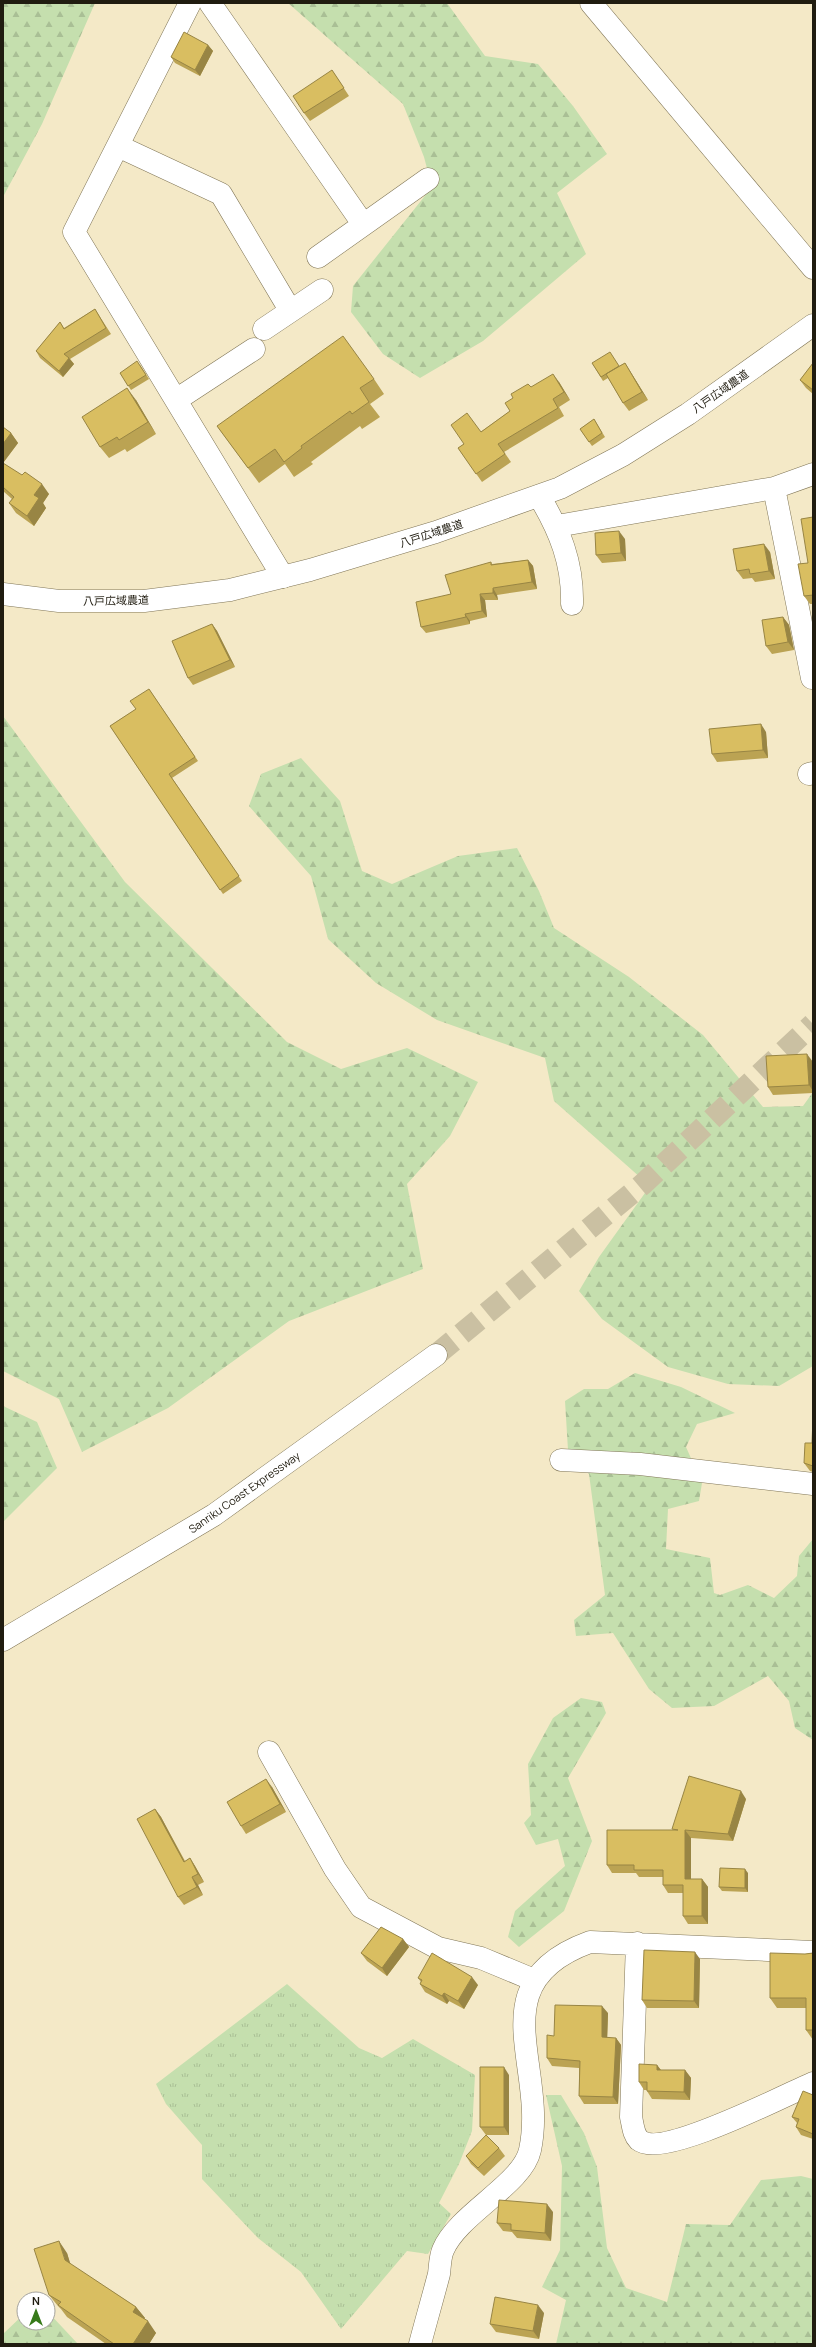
<svg xmlns="http://www.w3.org/2000/svg" width="816" height="2347" font-family="Manrope,'Noto Sans JP',sans-serif">
<style>
.grass{fill:url(#grass-tufts)}
.forest{fill:url(#forest-firs)}
.lines{fill:none;stroke-linecap:round;stroke-linejoin:round}
.motorway-tunnel{stroke:#cac0a2;stroke-width:22;stroke-dasharray:22 11;stroke-linecap:butt}
.minor-casing{stroke:#807657;stroke-width:23}
.tertiary-casing{stroke:#807657;stroke-width:23}
.motorway-casing{stroke:#807657;stroke-width:23}
.minor{stroke:#fff;stroke-width:22}
.tertiary{stroke:#fff;stroke-width:22}
.motorway{stroke:#fff;stroke-width:22}
.wall{fill:#bba353}
.shaded-wall{fill:#988544}
.building{fill:#d9be61;stroke:#988544}
.labels{text-anchor:middle;dominant-baseline:central;stroke-width:3.5;stroke-linejoin:round;paint-order:stroke}
.street-label{font-size:11px;fill:#201c10;stroke:#fff}
</style>
<defs>
<pattern id="grass-tufts" width="24" height="20" patternUnits="userSpaceOnUse"><rect width="24" height="20" fill="#c5dfae"/><path d="M3 7l-1-3M5 7V3M7 7l1-3M15 17l-1-3M17 17v-4M19 17l1-3" fill="none" stroke="#a9bf95"/></pattern>
<pattern id="forest-firs" width="22" height="20" patternUnits="userSpaceOnUse"><rect width="22" height="20" fill="#c5dfae"/><path d="M5 1l3.5 6h-7zM16 11l3.5 6h-7z" fill="#a9bf95"/></pattern>
</defs>
<rect width="100%" height="100%" fill="#f4e9c7"/>
<path class="grass" d="M 287,1984 L 359,2048 L 382,2058 L 413,2039 L 475,2075 L 472,2131 L 459,2164 L 439,2203 L 451,2214 L 428,2254 L 407,2251 L 341,2329 L 301,2272 L 258,2238 L 202,2179 L 202,2145 L 166,2104 L 156,2084 Z"/>
<path class="forest" d="M 3,3 L 95,3 L 42,124 L 3,197 Z
M 288,3 L 447,3 L 485,56 L 538,64 L 573,106 L 607,154 L 557,193 L 586,254 L 483,341 L 420,378 L 383,354 L 351,312 L 353,286 L 432,187 L 424,157 L 403,104 Z
M 3,716 L 125,882 L 287,1042 L 341,1069 L 407,1048 L 478,1082 L 450,1136 L 407,1184 L 423,1269 L 289,1321 L 168,1408 L 82,1452 L 59,1399 L 3,1371 Z
M 301,758 L 340,801 L 362,871 L 392,884 L 458,856 L 517,848 L 539,891 L 554,928 L 629,977 L 703,1035 L 763,1107 L 803,1106 L 813,1092 L 813,1366 L 779,1386 L 728,1384 L 668,1367 L 602,1319 L 579,1291 L 599,1257 L 650,1186 L 554,1101 L 545,1058 L 437,1020 L 376,983 L 328,939 L 311,876 L 249,806 L 261,774 Z
M 635,1373 L 681,1387 L 735,1413 L 697,1424 L 686,1447 L 702,1483 L 699,1501 L 668,1509 L 666,1549 L 710,1558 L 714,1593 L 720,1595 L 748,1585 L 774,1598 L 797,1576 L 799,1556 L 813,1539 L 813,1740 L 795,1728 L 789,1701 L 768,1676 L 714,1706 L 672,1708 L 649,1689 L 613,1633 L 576,1636 L 574,1620 L 605,1595 L 589,1474 L 568,1450 L 565,1401 L 584,1389 L 608,1389 Z
M 3,1406 L 37,1422 L 57,1468 L 3,1522 Z
M 581,1698 L 602,1702 L 606,1713 L 568,1778 L 592,1841 L 564,1911 L 519,1947 L 508,1937 L 515,1911 L 565,1866 L 558,1839 L 536,1845 L 524,1823 L 531,1815 L 528,1764 L 553,1718 Z
M 546,2095 L 561,2095 L 584,2133 L 597,2167 L 607,2248 L 626,2288 L 667,2302 L 686,2224 L 730,2225 L 761,2180 L 801,2176 L 813,2179 L 813,2344 L 556,2344 L 566,2300 L 542,2287 L 560,2250 L 562,2166 Z
M 48,2312 L 78,2344 L 3,2344 L 3,2334 L 24,2314 L 24,2323 L 48,2323 Z"/>
<g class="lines">
<path class="motorway-tunnel" d="M 436,1355 L 643,1184 L 813,1024"/>
<defs>
<path id="minor" d="M 190,3 L 74,232 L 283,577
M 210,3 L 363,224
M 591,3 L 813,268
M 118,146 L 221,194 L 290,310
M 318,257 L 428,179
M 264,329 L 322,290
M 176,400 L 254,349
M 774,488 L 812,678
M 539,496 C 560,531 573,563 572,604
M 557,526 L 774,488 L 813,474
M 809,774 L 813,773
M 561,1460 L 640,1464 L 813,1484
M 269,1752 L 335,1869 L 361,1907 L 438,1948 L 481,1958 L 534,1980
M 637,1943 L 631,2117 C 633,2125 633,2134 639,2140 C 662,2159 785,2095 813,2083
M 420,2344 C 426,2321 433,2297 439,2274 C 440,2266 440,2257 443,2250 C 458,2214 523,2184 530,2150 C 548,2066 477,1983 590,1942 L 813,1952"/>
<path id="tertiary" d="M 3,594 L 59,601 L 144,601 L 230,590 L 310,570 L 436,532 L 560,488 L 623,455 L 688,414 L 813,325"/>
<path id="motorway" d="M 3,1640 L 214,1515 L 436,1355"/>
</defs>
<use href="#minor" class="minor-casing"/>
<use href="#tertiary" class="tertiary-casing"/>
<use href="#motorway" class="motorway-casing"/>
<use href="#minor" class="minor"/>
<use href="#tertiary" class="tertiary"/>
<use href="#motorway" class="motorway"/>
</g>
<path class="wall" d="M 208,45 L 213,51 L 200,76 L 175,63 L 171,57 Z
M 332,70 L 349,96 L 310,121 L 304,113 Z
M 95,309 L 111,334 L 70,359 L 74,364 L 63,377 L 40,358 L 36,351 L 60,322 L 64,328 Z
M 592,363 L 619,366 L 625,363 L 630,371 L 648,400 L 629,411 L 623,403 L 608,378 L 603,381 Z
M 813,363 L 813,394 L 806,388 L 800,380 Z
M 140,365 L 149,379 L 131,390 L 120,373 Z
M 374,379 L 384,394 L 370,404 L 380,417 L 362,429 L 360,426 L 311,462 L 313,464 L 294,477 L 285,464 L 259,483 L 217,426 Z
M 559,382 L 570,400 L 559,407 L 564,416 L 504,452 L 511,462 L 482,482 L 458,448 L 510,411 L 531,387 Z
M 136,400 L 156,434 L 127,452 L 125,449 L 109,458 L 100,447 Z
M 594,419 L 605,437 L 592,446 L 580,429 Z
M 3,427 L 11,433 L 18,443 L 3,463 L 49,494 L 43,503 L 46,508 L 34,526 L 16,513 L 9,503 L 12,499 L 3,491 Z
M 813,517 L 813,604 L 810,604 L 804,596 Z
M 625,539 L 626,561 L 602,563 L 596,555 Z
M 770,552 L 775,579 L 755,582 L 752,578 L 743,579 L 737,571 Z
M 528,560 L 533,566 L 537,589 L 497,595 L 498,600 L 485,600 L 487,617 L 470,621 L 470,624 L 426,633 L 421,627 L 451,594 L 491,562 L 492,564 Z
M 783,617 L 789,625 L 794,650 L 772,654 L 766,646 Z
M 212,624 L 217,631 L 235,667 L 193,685 L 188,678 Z
M 149,689 L 198,761 L 172,778 L 242,881 L 223,894 L 110,726 L 136,709 Z
M 766,732 L 768,758 L 717,762 L 712,754 Z
M 813,1062 L 813,1093 L 773,1095 L 768,1087 Z
M 813,1418 L 813,1472 L 810,1471 L 804,1463 L 812,1443 Z
M 272,1787 L 286,1812 L 246,1834 L 241,1826 Z
M 746,1799 L 733,1841 L 691,1838 L 691,1879 L 702,1879 L 708,1887 L 708,1924 L 688,1924 L 683,1916 L 683,1893 L 668,1893 L 663,1885 L 663,1877 L 639,1877 L 636,1873 L 612,1873 L 607,1865 L 673,1830 Z
M 155,1809 L 161,1817 L 185,1861 L 190,1858 L 195,1866 L 204,1882 L 198,1885 L 203,1895 L 184,1905 L 178,1897 Z
M 748,1873 L 748,1892 L 722,1891 L 719,1887 Z
M 403,1939 L 409,1947 L 387,1976 L 367,1961 L 361,1953 Z
M 813,1953 L 813,2040 L 806,2030 L 806,2008 L 777,2008 L 770,1998 L 805,1954 Z
M 700,1959 L 699,2008 L 647,2008 L 642,2000 Z
M 418,1978 L 478,1985 L 464,2009 L 449,2001 L 447,2004 L 425,1992 L 420,1984 L 421,1982 Z
M 608,2013 L 607,2038 L 616,2038 L 621,2045 L 618,2104 L 584,2104 L 579,2096 L 579,2068 L 552,2066 L 547,2058 L 554,2036 Z
M 657,2065 L 661,2070 L 685,2070 L 691,2078 L 690,2100 L 652,2099 L 647,2091 L 647,2090 L 644,2090 L 639,2082 Z
M 509,2075 L 509,2135 L 486,2135 L 480,2127 Z
M 813,2095 L 813,2139 L 801,2135 L 796,2127 L 797,2123 L 792,2117 Z
M 499,2148 L 505,2156 L 484,2176 L 471,2164 L 466,2156 Z
M 553,2212 L 551,2241 L 517,2238 L 512,2232 L 503,2231 L 497,2223 Z
M 67,2253 L 70,2264 L 136,2307 L 145,2318 L 144,2319 L 156,2333 L 149,2344 L 106,2344 L 67,2317 L 61,2309 L 58,2306 L 49,2295 Z
M 544,2313 L 539,2339 L 496,2332 L 490,2324 Z"/>
<path class="shaded-wall" d="M 208,45 L 213,51 L 200,76 L 195,70 Z
M 69,358 L 74,364 L 63,377 L 59,371 Z
M 625,363 L 630,371 L 648,400 L 642,392 Z
M 553,374 L 559,382 L 570,400 L 564,392 Z
M 127,388 L 136,400 L 156,434 L 148,422 Z
M 11,433 L 18,443 L 3,463 L 3,444 Z
M 42,484 L 49,494 L 43,503 L 46,508 L 34,526 L 27,516 L 34,495 Z
M 619,531 L 625,539 L 626,561 L 621,553 Z
M 764,544 L 770,552 L 775,579 L 769,571 Z
M 528,560 L 533,566 L 537,589 L 532,582 Z
M 493,588 L 497,595 L 498,600 L 493,593 Z
M 480,594 L 485,600 L 487,617 L 482,611 Z
M 465,614 L 470,621 L 470,624 L 466,617 Z
M 783,617 L 789,625 L 794,650 L 788,642 Z
M 212,624 L 217,631 L 235,667 L 230,660 Z
M 761,724 L 766,732 L 768,758 L 763,750 Z
M 807,1054 L 813,1062 L 813,1091 L 809,1085 Z
M 266,1779 L 272,1787 L 286,1812 L 280,1804 Z
M 741,1791 L 746,1799 L 733,1841 L 728,1834 Z
M 155,1809 L 161,1817 L 189,1870 L 184,1862 Z
M 685,1830 L 691,1838 L 691,1887 L 685,1879 Z
M 190,1858 L 195,1866 L 204,1882 L 198,1874 Z
M 745,1869 L 748,1873 L 748,1892 L 745,1888 Z
M 192,1877 L 198,1885 L 203,1895 L 197,1887 Z
M 702,1879 L 708,1887 L 708,1924 L 702,1916 Z
M 403,1939 L 409,1947 L 387,1976 L 382,1968 Z
M 695,1952 L 700,1959 L 699,2008 L 694,2001 Z
M 472,1977 L 478,1985 L 464,2009 L 458,2001 Z
M 444,1993 L 449,2001 L 447,2004 L 442,1996 Z
M 602,2006 L 608,2013 L 607,2045 L 602,2037 Z
M 616,2038 L 621,2045 L 618,2104 L 613,2097 Z
M 657,2065 L 663,2073 L 657,2070 Z
M 504,2067 L 509,2075 L 509,2135 L 504,2127 Z
M 685,2070 L 691,2078 L 690,2100 L 684,2092 Z
M 547,2204 L 553,2212 L 551,2241 L 545,2233 Z
M 59,2241 L 67,2253 L 73,2272 L 65,2260 Z
M 538,2305 L 544,2313 L 539,2339 L 533,2331 Z
M 136,2307 L 145,2318 L 141,2324 L 133,2312 Z
M 148,2321 L 156,2333 L 149,2344 L 133,2344 Z"/>
<path class="building" d="M 184,32 L 208,45 L 195,70 L 171,57 Z
M 332,70 L 344,88 L 304,113 L 293,96 Z
M 95,309 L 106,328 L 64,354 L 69,358 L 59,371 L 36,351 L 60,322 L 64,329 Z
M 343,336 L 374,379 L 360,388 L 369,402 L 352,414 L 350,411 L 301,446 L 302,448 L 284,462 L 275,449 L 248,468 L 217,426 Z
M 610,352 L 619,366 L 601,377 L 592,363 Z
M 137,361 L 146,375 L 128,386 L 120,373 Z
M 625,363 L 642,392 L 623,403 L 606,374 Z
M 813,363 L 813,390 L 800,380 Z
M 553,374 L 564,392 L 553,399 L 558,408 L 498,444 L 505,454 L 476,474 L 458,448 L 464,444 L 451,425 L 467,413 L 481,432 L 510,411 L 505,403 L 513,398 L 511,394 L 528,384 L 531,387 Z
M 127,388 L 148,422 L 119,440 L 117,437 L 100,447 L 82,417 Z
M 594,419 L 602,433 L 589,442 L 580,429 Z
M 3,427 L 11,433 L 3,444 Z
M 3,463 L 22,475 L 25,472 L 42,484 L 34,495 L 39,498 L 27,516 L 9,503 L 14,497 L 3,487 Z
M 813,517 L 813,595 L 804,596 L 798,564 L 808,563 L 801,519 Z
M 619,531 L 621,553 L 596,555 L 595,533 Z
M 764,544 L 769,571 L 750,574 L 749,569 L 737,571 L 733,549 Z
M 528,560 L 532,582 L 493,588 L 493,593 L 480,594 L 482,611 L 465,614 L 466,617 L 421,627 L 416,602 L 451,594 L 445,575 L 491,562 L 491,565 Z
M 783,617 L 788,642 L 766,646 L 762,620 Z
M 212,624 L 230,660 L 188,678 L 172,641 Z
M 149,689 L 195,757 L 169,774 L 239,876 L 220,890 L 110,726 L 136,709 L 130,701 Z
M 761,724 L 763,750 L 712,754 L 709,729 Z
M 807,1054 L 809,1085 L 768,1087 L 766,1056 Z
M 813,1418 L 813,1466 L 804,1463 L 805,1443 L 812,1443 Z
M 689,1776 L 741,1791 L 728,1834 L 685,1830 L 685,1879 L 702,1879 L 702,1916 L 683,1916 L 683,1885 L 663,1885 L 663,1870 L 634,1870 L 634,1865 L 607,1865 L 607,1830 L 678,1830 L 672,1829 Z
M 266,1779 L 280,1804 L 241,1826 L 227,1802 Z
M 155,1809 L 184,1862 L 190,1858 L 198,1874 L 192,1877 L 197,1887 L 178,1897 L 137,1819 Z
M 720,1868 L 745,1869 L 745,1888 L 719,1887 Z
M 381,1927 L 403,1939 L 382,1968 L 361,1953 Z
M 644,1950 L 695,1952 L 694,2001 L 642,2000 Z
M 432,1953 L 472,1977 L 458,2001 L 444,1993 L 442,1996 L 420,1984 L 422,1980 L 418,1978 Z
M 770,1953 L 805,1954 L 813,1953 L 813,2030 L 806,2030 L 806,1998 L 770,1998 Z
M 555,2005 L 602,2006 L 602,2037 L 616,2038 L 613,2097 L 579,2096 L 580,2061 L 547,2058 L 547,2035 L 554,2036 Z
M 639,2064 L 657,2065 L 657,2070 L 685,2070 L 684,2092 L 647,2091 L 647,2082 L 639,2082 Z
M 480,2067 L 504,2067 L 504,2127 L 480,2127 Z
M 803,2091 L 813,2095 L 813,2134 L 796,2127 L 799,2119 L 792,2117 Z
M 486,2135 L 499,2148 L 478,2168 L 466,2156 Z
M 499,2200 L 547,2204 L 545,2233 L 511,2230 L 511,2224 L 497,2223 Z
M 59,2241 L 65,2260 L 136,2307 L 133,2312 L 148,2321 L 133,2344 L 114,2344 L 58,2305 L 61,2302 L 49,2295 L 34,2249 Z
M 495,2297 L 538,2305 L 533,2331 L 490,2324 Z"/>
<g class="labels">
<g class="street-label">
<text transform="translate(720 391) rotate(-35)">八戸広域農道</text>
<text transform="translate(431 533) rotate(-18)">八戸広域農道</text>
<text transform="translate(116 600) rotate(-1)">八戸広域農道</text>
<text transform="translate(244 1492) rotate(-35)">Sanriku Coast Expressway</text>
</g>
</g>
<rect width="816" height="2347" fill="none" stroke="#201c10" stroke-width="8"/>
<g transform="translate(36 2311)"><circle r="19" fill="#ffffff" stroke="#a6a49f"/>
<path d="M0-3L7 15L0 10L-7 15Z" fill="#377a1a"/>
<text y="-6" font-size="11" font-weight="bold" text-anchor="middle" fill="#201c10">N</text>
</g>
</svg>
